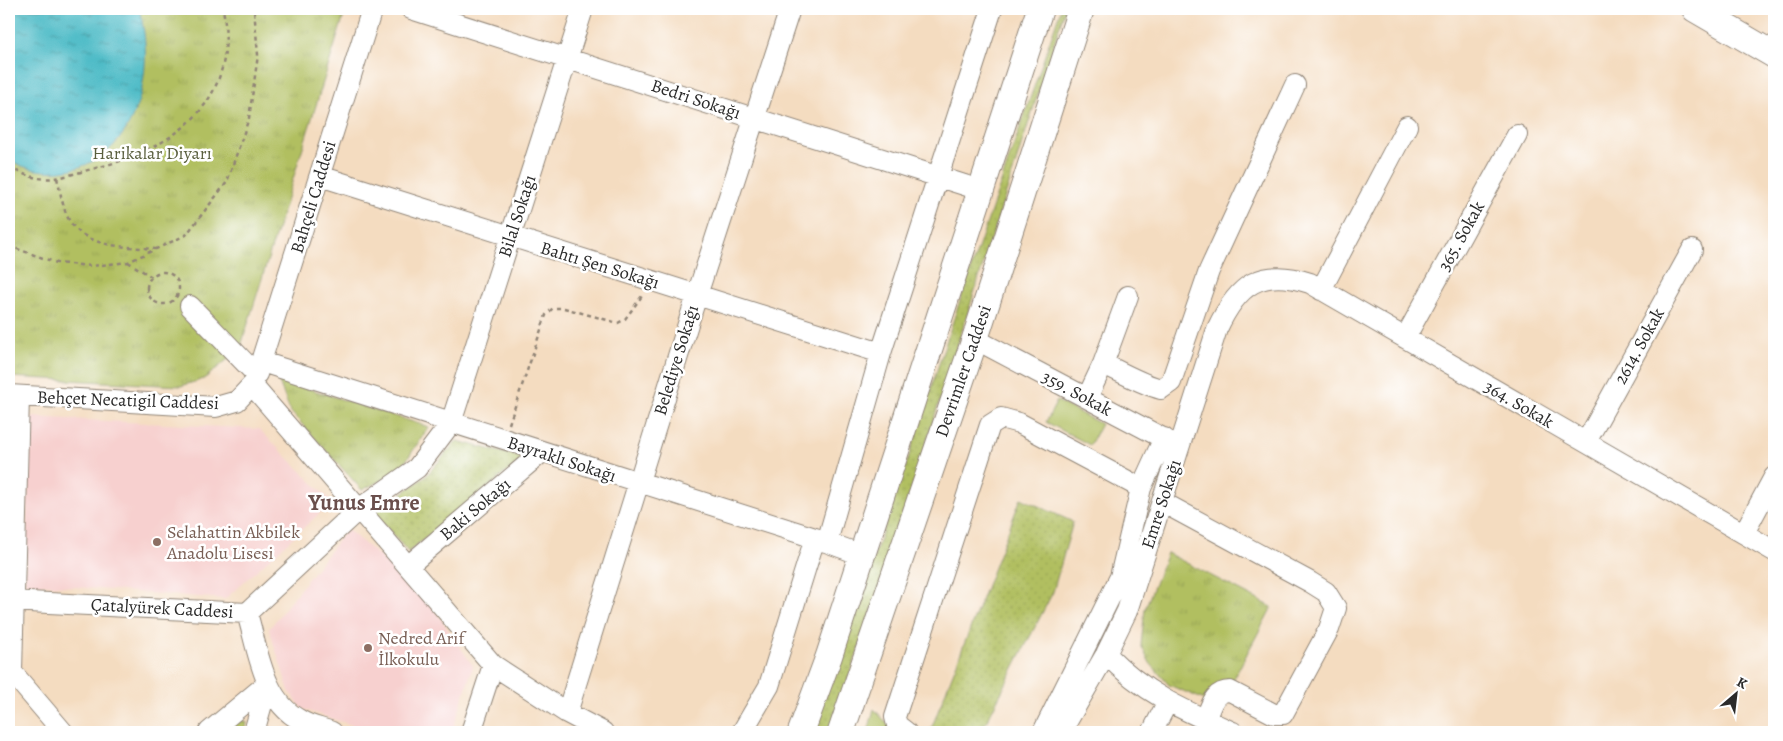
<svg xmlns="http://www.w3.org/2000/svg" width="1783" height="741" font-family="Alegreya,serif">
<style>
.built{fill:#f7d0cf}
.grass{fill:url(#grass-dots);stroke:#6e7546}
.park{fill:url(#park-tufts);stroke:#6e7546}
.garden{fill:#b1bf61;stroke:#6e7546}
.water{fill:url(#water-ripples);stroke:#3d7479}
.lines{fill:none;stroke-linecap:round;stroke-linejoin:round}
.minor-casing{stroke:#908476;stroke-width:22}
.major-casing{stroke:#908476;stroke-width:28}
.path{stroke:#908476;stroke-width:2.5;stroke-dasharray:4 4;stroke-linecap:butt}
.minor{stroke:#fff;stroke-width:20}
.major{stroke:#fff;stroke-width:26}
.education-dot{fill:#8d6e63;stroke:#fff;stroke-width:2}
.labels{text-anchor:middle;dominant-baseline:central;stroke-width:5;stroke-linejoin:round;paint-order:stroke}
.street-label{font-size:18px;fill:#2b2b2b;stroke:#fff}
.park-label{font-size:18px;fill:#5a5f3e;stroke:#fff}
.education-label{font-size:18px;fill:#785e54;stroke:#fff;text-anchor:start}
.district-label{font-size:22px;font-weight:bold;fill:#6a4f4c;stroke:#fff}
</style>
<defs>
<pattern id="grass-dots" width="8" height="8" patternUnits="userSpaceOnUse" patternTransform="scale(1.25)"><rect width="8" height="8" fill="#b1bf61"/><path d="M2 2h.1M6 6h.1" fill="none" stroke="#98a454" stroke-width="1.8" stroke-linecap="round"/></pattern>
<pattern id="park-tufts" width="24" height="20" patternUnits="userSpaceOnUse" patternTransform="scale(1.25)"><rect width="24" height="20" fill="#b1bf61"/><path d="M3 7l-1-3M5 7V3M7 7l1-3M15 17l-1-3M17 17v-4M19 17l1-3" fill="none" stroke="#98a454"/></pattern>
<pattern id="water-ripples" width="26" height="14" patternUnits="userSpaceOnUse" patternTransform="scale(1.25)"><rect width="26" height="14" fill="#4fbcc7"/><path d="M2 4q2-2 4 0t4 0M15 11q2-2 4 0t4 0" fill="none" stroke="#4299a2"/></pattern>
</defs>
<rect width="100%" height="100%" fill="#fff"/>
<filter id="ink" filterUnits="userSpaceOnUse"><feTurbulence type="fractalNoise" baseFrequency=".02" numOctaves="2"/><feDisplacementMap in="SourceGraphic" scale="10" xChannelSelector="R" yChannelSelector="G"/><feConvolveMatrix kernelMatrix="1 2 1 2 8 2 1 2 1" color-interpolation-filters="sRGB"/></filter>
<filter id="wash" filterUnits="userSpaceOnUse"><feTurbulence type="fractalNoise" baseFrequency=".0096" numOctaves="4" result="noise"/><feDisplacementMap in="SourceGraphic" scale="20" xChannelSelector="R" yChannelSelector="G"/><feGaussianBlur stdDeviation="1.12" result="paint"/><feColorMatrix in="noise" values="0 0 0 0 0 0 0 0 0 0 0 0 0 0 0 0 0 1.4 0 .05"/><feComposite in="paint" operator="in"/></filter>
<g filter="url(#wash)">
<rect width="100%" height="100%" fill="#f4dcc0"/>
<path class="built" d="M 30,417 L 259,429 L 332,502 L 225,599 L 25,583 Z
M 347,529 L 423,593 L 473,666 L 452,732 L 374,732 L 302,709 L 289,691 L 269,629 Z"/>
<path class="grass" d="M 1061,9 L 1065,9 L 879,590 L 830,732 L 812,732 L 907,462 L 954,318 Z
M 457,441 L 524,458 L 408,552 L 374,513 L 425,477 Z
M 1021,498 L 1073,522 L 1053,592 L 981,732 L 930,732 Z"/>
<path class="park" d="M 9,9 L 346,9 L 240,349 L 204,379 L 181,386 L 9,377 Z
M 278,379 L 429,427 L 399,471 L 362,490 L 290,411 Z
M 1167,553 L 1272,607 L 1219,706 L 1169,685 L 1150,663 L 1141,645 L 1145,609 Z
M 874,709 L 895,732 L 868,732 Z
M 233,718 L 247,722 L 245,732 L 216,732 Z"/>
<path class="garden" d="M 1057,401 L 1101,424 L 1090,445 L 1046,422 Z"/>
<path class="water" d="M 9,9 L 139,9 C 157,69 138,158 67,170 C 48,174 25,170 9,159 Z"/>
</g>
<g filter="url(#ink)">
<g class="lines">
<defs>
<path id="minor" d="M 411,9 L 980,190
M 320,176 L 881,353
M 1321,290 L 1407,126
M 190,306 L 256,374
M 1405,338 L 1517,135
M 975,339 L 1176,445
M 262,362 L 815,538 L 862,555
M 1103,364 C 1122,372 1141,384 1161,389 L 1171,382 L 1209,271 L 1295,85
M 257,374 L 372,9
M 9,395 L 216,407 L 237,401 L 252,385 L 493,665 L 567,713 L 603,732
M 19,396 L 12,672 L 63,732
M 1087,398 L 1103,364 L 1128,296
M 1586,442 L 1692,250
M 1162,502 L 1310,582 L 1326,592 L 1336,608 L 1329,629 L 1283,714 L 1274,714 L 1230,691 C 1213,691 1211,707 1205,720
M 1744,533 L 1774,477
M 827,542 L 881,353 L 992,9
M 408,566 L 542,452
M 9,601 L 247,613 C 258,650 263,700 300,720 C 309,726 322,728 332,732
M 247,613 L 359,509 L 417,468 L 451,423 L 583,9
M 1106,654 C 1145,694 1183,710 1233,732
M 567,713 L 697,295 L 790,9
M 209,732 L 268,683
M 254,732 L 268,683
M 471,732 L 493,665
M 742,732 L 769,686 L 815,538
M 906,732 L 897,725 L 895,717 L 990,425 L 1001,418 L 1019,423 L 1141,488
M 1043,732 L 1120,577 L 1141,488 L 1164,438
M 1061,732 L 1106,654 L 1127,611 L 1217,329 C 1238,284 1261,267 1310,283 L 1774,551
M 1152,732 L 1167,703"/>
<path id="major" d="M 1695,9 L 1774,55
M 801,732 L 829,656 L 1040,9
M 841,732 L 975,339 L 1081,9"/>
</defs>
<use href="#minor" class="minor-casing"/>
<use href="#major" class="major-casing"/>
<path class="path" d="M 9,167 C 43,186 57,178 92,169 C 174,149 240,103 223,9
M 57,178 C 60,190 62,204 67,216 C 82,249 125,246 155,249
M 9,246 L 57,263 L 92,266 L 128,262 L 186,235 L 227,182 L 249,118 L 258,55 L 254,9
M 128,262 L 152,277
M147 288a16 16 0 1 1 32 0a16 16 0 1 1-32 0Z
M 509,424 L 546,315 L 553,308 L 564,308 L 618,323 L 625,319 L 642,296"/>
<use href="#minor" class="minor"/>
<use href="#major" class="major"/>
</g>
</g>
<g class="education-dot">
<circle cx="157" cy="542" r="5"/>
<circle cx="368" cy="648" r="5"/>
</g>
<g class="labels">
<g class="street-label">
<text transform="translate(696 99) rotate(18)">Bedri Sokağı</text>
<text transform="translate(313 197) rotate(-73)">Bahçeli Caddesi</text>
<text transform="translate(517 216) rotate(-72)">Bilal Sokağı</text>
<text transform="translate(1461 236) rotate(-61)">365. Sokak</text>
<text transform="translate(600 265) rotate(17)">Bahtı Şen Sokağı</text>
<text transform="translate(1639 346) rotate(-61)">2614. Sokak</text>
<text transform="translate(676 360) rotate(-73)">Belediye Sokağı</text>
<text transform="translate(963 371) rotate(-71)">Devrimler Caddesi</text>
<text transform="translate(1077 393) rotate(28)">359. Sokak</text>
<text transform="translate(128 400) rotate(2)">Behçet Necatigil Caddesi</text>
<text transform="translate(1519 404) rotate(30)">364. Sokak</text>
<text transform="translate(562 459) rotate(18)">Bayraklı Sokağı</text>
<text transform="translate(1161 504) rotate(-72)">Emre Sokağı</text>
<text transform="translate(475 509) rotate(-40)">Baki Sokağı</text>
<text transform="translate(162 608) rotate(3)">Çatalyürek Caddesi</text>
</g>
<g class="park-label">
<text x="152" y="153">Harikalar Diyarı</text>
</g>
<g class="education-label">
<text x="167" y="532">Selahattin Akbilek<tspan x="167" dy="21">Anadolu Lisesi</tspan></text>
<text x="378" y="638">Nedred Arif<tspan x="378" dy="21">İlkokulu</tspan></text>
</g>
<g class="district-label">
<text x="364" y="503">Yunus Emre</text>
</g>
</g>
<rect width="1783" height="741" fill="none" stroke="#fff" stroke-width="30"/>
<g transform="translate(1736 694) rotate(28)" stroke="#ffffff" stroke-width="4" paint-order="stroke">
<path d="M0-4L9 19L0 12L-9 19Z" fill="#2b2b2b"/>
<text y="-8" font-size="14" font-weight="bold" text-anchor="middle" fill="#2b2b2b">K</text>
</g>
</svg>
